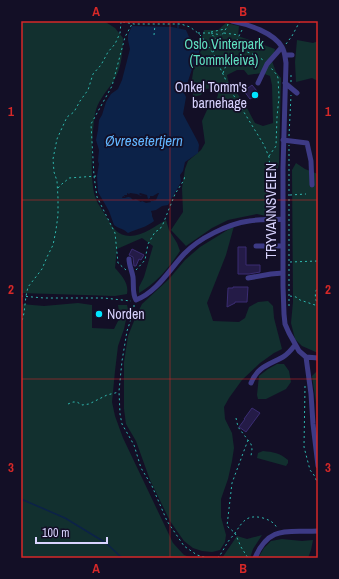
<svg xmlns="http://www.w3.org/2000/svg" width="339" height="579" font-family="'Archivo Narrow',sans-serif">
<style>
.green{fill:#12302f;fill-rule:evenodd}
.water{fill:#0c2248;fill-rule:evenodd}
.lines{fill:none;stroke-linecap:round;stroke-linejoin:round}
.stream{stroke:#0c2248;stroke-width:1.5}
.building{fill:#241b47;stroke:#3b2d73}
.path{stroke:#2fb8b0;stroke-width:1;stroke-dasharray:2 3;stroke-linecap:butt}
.minor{stroke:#3d3a85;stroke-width:5}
.grid{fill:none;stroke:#d62828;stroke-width:1;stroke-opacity:0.55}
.poi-dot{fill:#00e5ff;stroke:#130f26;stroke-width:1.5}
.labels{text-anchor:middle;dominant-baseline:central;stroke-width:3.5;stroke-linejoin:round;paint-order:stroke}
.park-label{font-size:14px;fill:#5fe0c0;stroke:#130f26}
.poi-label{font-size:14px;fill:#d9d4ff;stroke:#130f26;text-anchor:end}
.street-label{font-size:14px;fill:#d9d4ff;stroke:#130f26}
.water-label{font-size:15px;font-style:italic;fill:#62b6ff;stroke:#130f26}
.neatline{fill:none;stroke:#d62828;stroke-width:1.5}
.grid-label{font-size:13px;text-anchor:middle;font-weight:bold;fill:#d62828}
</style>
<rect width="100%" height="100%" fill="#130f26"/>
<path class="green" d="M 21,21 L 104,21 L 115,28 L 123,38 C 123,53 121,70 113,82 C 106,92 97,102 95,114 C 92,131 89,184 96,199 C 98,205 104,212 107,218 C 112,227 118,236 130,236 C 143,236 155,226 166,220 L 169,230 L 177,243 L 180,251 C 169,268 156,283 139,293 L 139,287 L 144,277 L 153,246 L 142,238 L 117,249 L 115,268 C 122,276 129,283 127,294 L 115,296 L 21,293 Z
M 226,23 L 239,26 L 238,36 L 275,49 L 272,61 L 276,72 L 281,78 L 279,163 L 273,188 L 275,218 L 257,214 L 228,220 L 212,228 L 186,246 L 171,230 L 183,212 L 182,188 L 185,169 L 188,161 L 201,150 L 205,143 L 202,121 L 207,110 L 215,103 L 218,95 L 217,90 L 214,88 L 205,89 L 201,95 L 193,97 L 192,79 L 194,66 L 199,60 L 199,55 L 203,46 L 201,41 L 204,30 L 218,30 ZM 237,70 L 244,70 L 248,75 L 262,73 L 270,76 L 272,85 L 273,123 L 263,126 L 255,123 C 251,116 247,107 242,100 C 236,90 229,89 227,75 Z
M 297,40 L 313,43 L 318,41 L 318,81 L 312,78 L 296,82 L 295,62 Z
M 296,163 L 305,169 L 318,174 L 318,353 L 302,346 L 295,339 L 291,323 L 293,302 L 292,170 Z
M 234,226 L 226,255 L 207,303 L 213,321 L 239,322 L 245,318 L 249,307 L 258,302 L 268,301 L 273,306 L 274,318 L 282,349 L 274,353 L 260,363 L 242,380 L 229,398 L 224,407 L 225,419 L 232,433 L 234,448 L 232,461 L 228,479 L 221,499 L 221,517 L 226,535 L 225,542 L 220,550 L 212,552 L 202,551 L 193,548 L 184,541 L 170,521 L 150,480 L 136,441 L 126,424 L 124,409 L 124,362 L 128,336 L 136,316 L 142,304 L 169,279 L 185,260 L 200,247 Z
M 78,303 L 92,305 L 92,328 L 114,329 L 120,317 L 118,305 L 127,305 L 128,310 L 124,329 L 118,346 L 115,371 L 112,402 L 115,416 L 123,438 L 173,543 L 184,555 L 193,558 L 21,558 L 21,304 L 44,306 Z
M 277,364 L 284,364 L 289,371 L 291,382 L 286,389 L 266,399 L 258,399 L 257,395 L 259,376 L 268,369 Z
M 318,370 L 318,439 L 316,403 L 312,376 Z
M 263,451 C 273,452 280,453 288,460 L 288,463 L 286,466 L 257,458 L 258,453 Z
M 262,535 L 253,549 L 250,558 L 222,558 L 237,536 L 247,539 Z
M 282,539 L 302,541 L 313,540 L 311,550 L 308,558 L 258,558 L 264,548 L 271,541 Z"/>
<path class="water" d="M 132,26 L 172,27 L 186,30 L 189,37 L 194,40 L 200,48 L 197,63 L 193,66 L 184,93 L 186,97 L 183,114 L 198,142 L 199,145 L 198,153 L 185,162 L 183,171 L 180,175 L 181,182 L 168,205 L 162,206 L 156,210 L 151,211 L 152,214 L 152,216 L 154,221 C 147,227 137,229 128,233 L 124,230 L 117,227 L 114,225 L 109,211 L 98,192 L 97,176 L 99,164 L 98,161 L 99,150 L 96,140 L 98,130 L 99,120 L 102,115 L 106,102 L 111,94 L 118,89 L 122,80 L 130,49 L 128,40 L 128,35 ZM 127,193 L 129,194 L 130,193 L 137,194 L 141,196 L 142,196 L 140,195 L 139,194 L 140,193 L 147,195 L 148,199 L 150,198 L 150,196 L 153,196 L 158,193 L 159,193 L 156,200 L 152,201 L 150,200 L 151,202 L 146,203 L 142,201 L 141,202 C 137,200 137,198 133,200 C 129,196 129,197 125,198 C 124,198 123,198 122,198 L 123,196 L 125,197 L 124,195 L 127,195 Z"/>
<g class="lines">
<path class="stream" d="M 178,28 L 178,22
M 21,499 L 65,518 L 106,543 L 122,558"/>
</g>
<path class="building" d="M 252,85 L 257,91 L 254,94 L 255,96 L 250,99 L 244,91 Z
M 238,247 L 246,247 L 246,265 L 260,265 L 260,272 L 249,274 L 238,274 Z
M 132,249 L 144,255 L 141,260 L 139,259 L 136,266 L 134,266 L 133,257 L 129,255 Z
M 233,287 L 248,287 L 247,302 L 235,302 L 235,303 L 227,307 L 228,288 L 233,288 Z
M 252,408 L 260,413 L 246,432 L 239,427 L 245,419 L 244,419 Z"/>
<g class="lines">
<path class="path" d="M 118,21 L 134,24 L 181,24 L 190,27 L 198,33 L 202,37 L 213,53 L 231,91 L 264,145 L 269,157 L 271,181 L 271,189 L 277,215
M 211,32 L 225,29
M 198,33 L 210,33 C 213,35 216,39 219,42 C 233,50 250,50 263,60
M 211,33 L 221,35
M 224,33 L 239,35
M 154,35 L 155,25
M 286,44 L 292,36 L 300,21
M 213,52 L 222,35 L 227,27 L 228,24
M 223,73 L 233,48 L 243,28
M 291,82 L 291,73
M 289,136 L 291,95
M 269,156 L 276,146 L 277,117 L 279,97 L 278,78 L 277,75 L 271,68
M 58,188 C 61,184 65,182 69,178 L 97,176
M 290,195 L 306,194
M 290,262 L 318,261
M 126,270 L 118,263 L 115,233 L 97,197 L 94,176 L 91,124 L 112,86 L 125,37 L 132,24
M 136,270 L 145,260 L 148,244 L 155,232 L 160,229 L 163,224 L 175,194 L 184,180 L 185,175
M 21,296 L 44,298 L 104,298 L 131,301
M 290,296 L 296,297 L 300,300 L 318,306
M 134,305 L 134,310 L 127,331 L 122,361 L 119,391 L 120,414 L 122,424 L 134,445 L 141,468 L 152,486 L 167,521 L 184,546 L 197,555 L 207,558
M 289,306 L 289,145
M 318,306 C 315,298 314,294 318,286
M 21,325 L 24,313 L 26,296 L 28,287 L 42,269 L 47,257 L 53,245 L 56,230 L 58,215 L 58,198 L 57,181 L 54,172 L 53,159 L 57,139 L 67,117 L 74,112 L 80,101 L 88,90 L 93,74 L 101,65 L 108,52 L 115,44 L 120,33 L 121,22
M 305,386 L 304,447 L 310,470 L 314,475 L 318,484
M 68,404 L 73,402 L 77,402 L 82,405 L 89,404 L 107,395 L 119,392
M 236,418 L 238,427 L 251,444 L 252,449 L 251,456
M 248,440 L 232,483 L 227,526 L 235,533 L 241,547 L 248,558
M 217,558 C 221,555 223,550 226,545 C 228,541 232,537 235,533 C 243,521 247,514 263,518 C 269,520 274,522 277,528"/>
<path class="minor" d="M 232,21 C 248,24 274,33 282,47 C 285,52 285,57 286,63 L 283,168 L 283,286 L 284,314 L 285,324 L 289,333 L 299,351 L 306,357 L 318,358
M 285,55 L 292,55
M 258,83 L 267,64 L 282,47
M 285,83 L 297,93
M 283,140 L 307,143 L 311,161 L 312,185
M 256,246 L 283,246
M 129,259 C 129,265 132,271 133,277 C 134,285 132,293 136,300 C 157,292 169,270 184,254 C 199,238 228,224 249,221 C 260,219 271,220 283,219
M 248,278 L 271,274 L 283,273
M 306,357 L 311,394 L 313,424 L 318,466
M 251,383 C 258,366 269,365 283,357 C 288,354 292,349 295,345
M 255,558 C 269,524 289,533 318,531"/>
</g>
<path class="grid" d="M 170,21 L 170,558M 21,200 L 318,200M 21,379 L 318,379"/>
<g class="poi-dot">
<circle cx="255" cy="95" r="4"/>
<circle cx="99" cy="314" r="4"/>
</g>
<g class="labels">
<g class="park-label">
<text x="224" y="44">Oslo Vinterpark<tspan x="224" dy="16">(Tommkleiva)</tspan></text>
</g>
<g class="poi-label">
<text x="247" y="87">Onkel Tomm's<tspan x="247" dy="16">barnehage</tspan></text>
<text x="107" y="314" text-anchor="start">Norden</text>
</g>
<g class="street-label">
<text transform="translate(271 211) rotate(-90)">TRYVANNSVEIEN</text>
</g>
<g class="water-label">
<text x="144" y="140">Øvresetertjern</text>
</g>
</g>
<rect width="339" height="579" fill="none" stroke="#130f26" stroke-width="44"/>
<path d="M36 537v6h71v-6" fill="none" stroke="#d9d4ff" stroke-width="2"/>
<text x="42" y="537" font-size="12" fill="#d9d4ff" stroke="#130f26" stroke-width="3" paint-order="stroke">100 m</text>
<rect x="22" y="22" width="295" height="535" class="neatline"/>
<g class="grid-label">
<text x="96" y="16">A</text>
<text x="243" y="16">B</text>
<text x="11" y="116">1</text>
<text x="328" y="116">1</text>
<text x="11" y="294">2</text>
<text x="328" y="294">2</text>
<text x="11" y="472">3</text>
<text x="328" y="472">3</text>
<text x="96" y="573">A</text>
<text x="243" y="573">B</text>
</g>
</svg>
